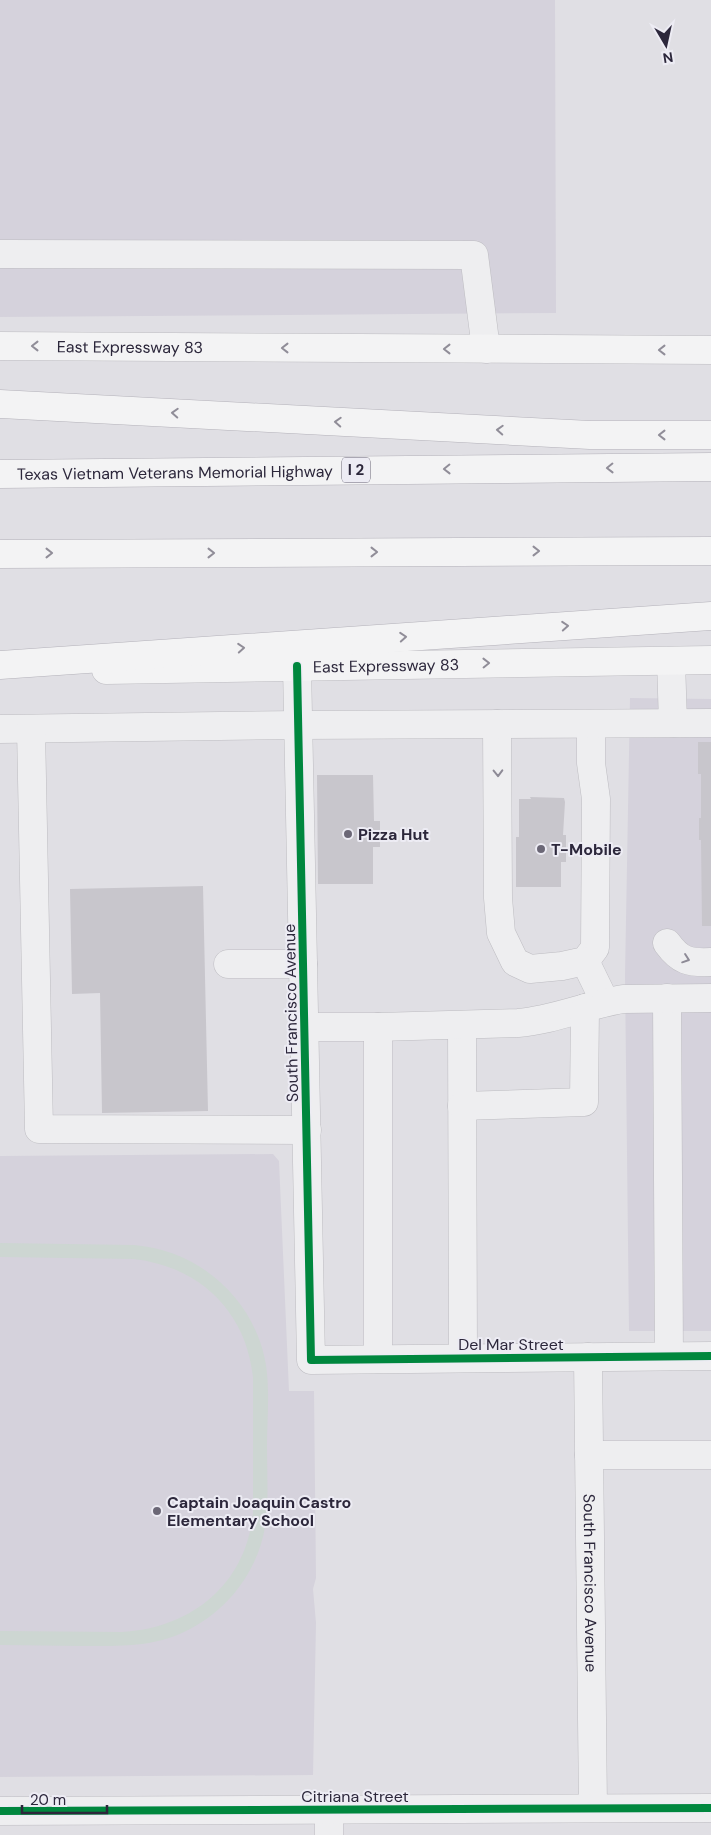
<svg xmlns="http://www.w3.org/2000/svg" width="711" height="1835" font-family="'DM Sans',sans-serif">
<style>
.built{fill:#d5d2dc}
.green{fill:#cdd6d2}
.building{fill:#c8c6cc}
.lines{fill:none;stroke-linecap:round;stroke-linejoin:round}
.minor-casing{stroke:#bdbcc1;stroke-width:29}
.major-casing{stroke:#bdbcc1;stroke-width:29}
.highway-casing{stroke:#b3b1b9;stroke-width:29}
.minor{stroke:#eeeef0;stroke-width:28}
.major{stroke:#f3f3f4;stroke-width:28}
.highway{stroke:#f3f3f4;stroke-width:28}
.cycleway-casing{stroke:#edecf4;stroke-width:11}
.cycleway{stroke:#00873e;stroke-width:8}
.oneway{stroke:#908d98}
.oneway2{stroke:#8d8a96}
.poi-dot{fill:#6b6776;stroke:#edecf4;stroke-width:2}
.labels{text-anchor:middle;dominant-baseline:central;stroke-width:4;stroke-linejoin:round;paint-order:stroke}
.shield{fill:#edecf4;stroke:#666272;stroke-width:1}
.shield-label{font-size:15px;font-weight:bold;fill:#2c273b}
.street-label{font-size:16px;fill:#2c273b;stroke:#edecf4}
.poi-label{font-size:16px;font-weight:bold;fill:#2c273b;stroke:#edecf4;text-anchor:start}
</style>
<rect width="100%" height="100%" fill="#e0dfe4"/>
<path class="built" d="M 0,0 L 555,0 L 556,313 L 0,317 Z
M 630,698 L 711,699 L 711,1331 L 629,1331 L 625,976 Z
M 273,1154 L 279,1161 L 289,1391 L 314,1391 L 316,1578 L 313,1589 L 316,1623 L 313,1775 L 0,1777 L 0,1156 Z"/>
<path class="green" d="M 0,1243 L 134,1245 C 199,1250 255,1299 266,1365 C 270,1392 267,1420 267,1447 C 267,1474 269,1501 265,1527 C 258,1570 229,1609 190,1629 C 155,1648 118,1646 79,1646 C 53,1646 26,1645 0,1645 L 0,1631 L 122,1632 C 192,1628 246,1584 253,1513 L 253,1377 C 246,1311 199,1266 133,1259 L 0,1257 Z"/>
<path class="building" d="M 698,742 L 711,742 L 711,926 L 702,926 L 701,840 L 699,840 L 699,818 L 701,818 L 701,774 L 698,774 Z
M 317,775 L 373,775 L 374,821 L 380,821 L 380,847 L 373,847 L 373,884 L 318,884 Z
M 530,797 L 564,798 L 565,802 L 563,835 L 566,835 L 566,862 L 561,862 L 561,887 L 516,887 L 516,837 L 519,837 L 519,799 L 531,799 Z
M 203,886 L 208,1111 L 102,1113 L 100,993 L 72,994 L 70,889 Z"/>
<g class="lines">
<defs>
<g id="minor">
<path d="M 0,254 L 474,255 L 486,349"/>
<path d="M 671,661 L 673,723"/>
<path d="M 297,666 L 311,1360 L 711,1356"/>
<path d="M 497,724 L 498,898 L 501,933 L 515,962 L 530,969 L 562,966 L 585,961 L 595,948 L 596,799 L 591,763 L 591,724"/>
<path d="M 0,729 L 298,725 L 711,723"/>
<path d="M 31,729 L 39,1129 L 307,1130"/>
<path d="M 667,943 C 680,961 689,963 711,962"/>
<path d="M 585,961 L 605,1002"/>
<path d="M 228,964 L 303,964"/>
<path d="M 667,998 L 669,1356"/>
<path d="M 462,1025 L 463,1358"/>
<path d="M 305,1027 L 378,1027 L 518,1023 C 554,1020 587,1005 623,999 L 711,998"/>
<path d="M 462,1106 L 584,1102 L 585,1008"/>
<path id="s1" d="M 588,1357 L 593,1808"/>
<path d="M 378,1359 L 378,1027"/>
<path d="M 589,1455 L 711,1455"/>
<path d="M 329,1810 L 329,1835"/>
<path d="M 0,1811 L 711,1808"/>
</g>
<g id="major">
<path id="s2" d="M 0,346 L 711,350"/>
<path id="s3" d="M 106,670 L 711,660"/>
</g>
<g id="highway">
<path d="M 0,404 L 590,435 L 711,435"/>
<path id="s4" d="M 0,474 L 711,467"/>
<path d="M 0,554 L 711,551"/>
<path d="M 0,665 L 711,616"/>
</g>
</defs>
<use href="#minor" class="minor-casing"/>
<use href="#major" class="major-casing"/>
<use href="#highway" class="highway-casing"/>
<use href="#minor" class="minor"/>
<use href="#major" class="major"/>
<use href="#highway" class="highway"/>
<defs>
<path id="cycleway" d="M 297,666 L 311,1360 L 711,1356
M 0,1811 L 711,1808"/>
</defs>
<use href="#cycleway" class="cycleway-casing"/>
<use href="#cycleway" class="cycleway"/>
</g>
<defs><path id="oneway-chevron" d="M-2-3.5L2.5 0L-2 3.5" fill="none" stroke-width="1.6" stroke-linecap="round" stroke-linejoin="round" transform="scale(1.25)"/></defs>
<g class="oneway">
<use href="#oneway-chevron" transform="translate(35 346) rotate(-180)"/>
<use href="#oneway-chevron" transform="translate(285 348) rotate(-180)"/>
<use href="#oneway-chevron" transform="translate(447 349) rotate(-180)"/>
<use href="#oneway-chevron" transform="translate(662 350) rotate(-180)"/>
<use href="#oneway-chevron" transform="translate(175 413) rotate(-177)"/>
<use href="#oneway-chevron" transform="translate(338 422) rotate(-177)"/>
<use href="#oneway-chevron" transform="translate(500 430) rotate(-177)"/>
<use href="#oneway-chevron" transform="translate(662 435) rotate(-180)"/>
<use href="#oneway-chevron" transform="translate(610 468) rotate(179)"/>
<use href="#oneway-chevron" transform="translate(447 469) rotate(179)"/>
<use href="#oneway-chevron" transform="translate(536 551)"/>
<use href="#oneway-chevron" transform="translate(374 552)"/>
<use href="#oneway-chevron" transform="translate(49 553)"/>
<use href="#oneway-chevron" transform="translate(211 553)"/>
<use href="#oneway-chevron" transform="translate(565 626) rotate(-4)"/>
<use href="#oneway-chevron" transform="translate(403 637) rotate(-4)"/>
<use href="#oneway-chevron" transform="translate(241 648) rotate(-4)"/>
<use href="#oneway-chevron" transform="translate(486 663) rotate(-1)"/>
</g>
<g class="oneway2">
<use href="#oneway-chevron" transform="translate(498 773) rotate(89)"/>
<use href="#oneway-chevron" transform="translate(686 959) rotate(19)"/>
</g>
<g class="poi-dot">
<circle cx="348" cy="834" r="5"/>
<circle cx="541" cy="849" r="5"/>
<circle cx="157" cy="1511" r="5"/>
</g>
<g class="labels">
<rect class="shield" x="342" y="457.5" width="28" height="25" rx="4"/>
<g class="shield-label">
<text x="356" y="470">I 2</text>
</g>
<g class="street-label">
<text stroke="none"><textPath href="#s2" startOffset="130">East Expressway 83</textPath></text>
<text stroke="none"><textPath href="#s4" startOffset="175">Texas Vietnam Veterans Memorial Highway</textPath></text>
<text stroke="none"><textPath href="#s3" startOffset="280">East Expressway 83</textPath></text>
<text transform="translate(291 1013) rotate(-91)">South Francisco Avenue</text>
<text x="511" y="1344">Del Mar Street</text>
<text stroke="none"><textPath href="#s1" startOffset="226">South Francisco Avenue</textPath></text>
<text x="355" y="1796">Citriana Street</text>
</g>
<g class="poi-label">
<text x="358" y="834">Pizza Hut</text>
<text x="551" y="849">T-Mobile</text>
<text x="167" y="1502">Captain Joaquin Castro<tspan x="167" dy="18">Elementary School</tspan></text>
</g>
</g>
<g transform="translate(666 45) rotate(171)" stroke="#edecf4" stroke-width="4" paint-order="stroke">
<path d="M0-4L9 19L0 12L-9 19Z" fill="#2c273b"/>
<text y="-8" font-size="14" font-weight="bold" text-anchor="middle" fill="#2c273b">N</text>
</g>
<path d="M22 1805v8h85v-8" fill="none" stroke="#2c273b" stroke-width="2.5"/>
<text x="30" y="1805" font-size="15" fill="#2c273b" stroke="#edecf4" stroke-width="4" paint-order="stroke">20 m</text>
</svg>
